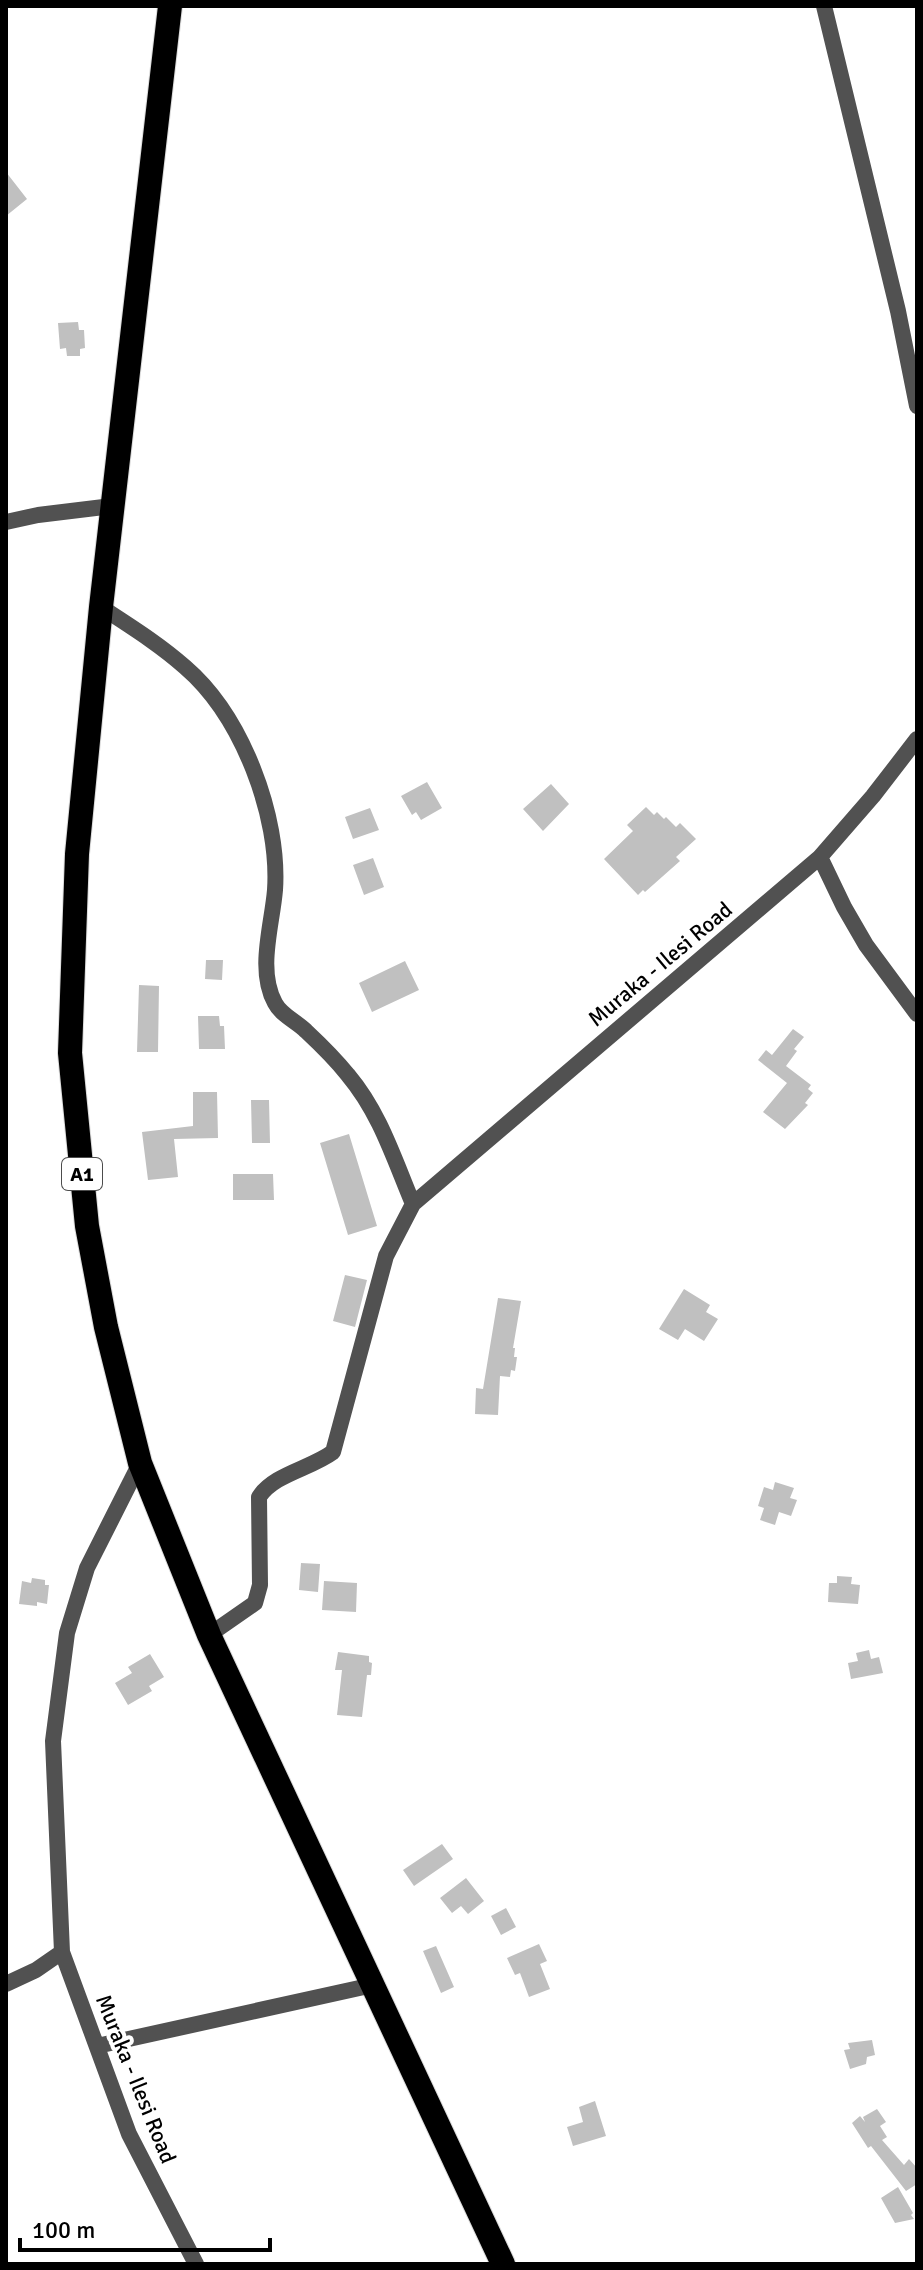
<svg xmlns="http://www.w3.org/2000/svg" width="923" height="2270" font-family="Signika,sans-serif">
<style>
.building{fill:#c0c0c0}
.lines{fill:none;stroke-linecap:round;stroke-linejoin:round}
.highway-casing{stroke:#dbdbdb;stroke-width:26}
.minor{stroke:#515151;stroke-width:16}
.highway{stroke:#000;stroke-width:24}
.labels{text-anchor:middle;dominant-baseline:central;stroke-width:8;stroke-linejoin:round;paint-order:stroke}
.shield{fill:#fff;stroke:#4c4c4c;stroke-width:2}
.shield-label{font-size:20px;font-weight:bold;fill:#000}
.street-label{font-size:22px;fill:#000;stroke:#fff}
</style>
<rect width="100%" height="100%" fill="#fff"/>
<path class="building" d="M 6,172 L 27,199 L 6,216 Z
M 78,322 L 79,330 L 84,330 L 85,348 L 80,349 L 80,356 L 67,356 L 66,348 L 60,349 L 58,323 Z
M 427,782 L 442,808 L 421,820 L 416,812 L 412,815 L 401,796 Z
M 551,784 L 569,804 L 543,831 L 523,809 Z
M 646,807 L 654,815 L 657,812 L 664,819 L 666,817 L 676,827 L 680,823 L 696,839 L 676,857 L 680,861 L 645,892 L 643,890 L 638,895 L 604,859 L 633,831 L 627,825 Z
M 370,808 L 379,830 L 353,839 L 345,817 Z
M 373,858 L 384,887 L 364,895 L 353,865 Z
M 206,960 L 223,960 L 222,980 L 205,979 Z
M 405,961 L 419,990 L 372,1012 L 359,983 Z
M 139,985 L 159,986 L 158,1052 L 137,1052 Z
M 198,1016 L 219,1016 L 220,1026 L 224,1026 L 225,1049 L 199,1049 Z
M 793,1029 L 804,1037 L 794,1049 L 797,1051 L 786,1066 L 811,1085 L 808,1089 L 813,1093 L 805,1103 L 808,1105 L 785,1129 L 763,1112 L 787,1083 L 758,1060 L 766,1050 L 772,1055 Z
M 193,1092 L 217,1092 L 218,1138 L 174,1139 L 178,1177 L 148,1180 L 142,1132 L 193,1126 Z
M 251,1100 L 269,1100 L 270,1143 L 252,1143 Z
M 349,1134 L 377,1226 L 348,1235 L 320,1143 Z
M 233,1174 L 273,1174 L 274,1200 L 233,1200 Z
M 345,1275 L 367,1280 L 355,1327 L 333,1321 Z
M 684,1289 L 710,1305 L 706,1312 L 718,1319 L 704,1341 L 685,1329 L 678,1340 L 659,1329 Z
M 498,1298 L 521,1301 L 513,1348 L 515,1348 L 514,1357 L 517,1357 L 515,1371 L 511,1370 L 510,1377 L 500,1376 L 498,1415 L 475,1414 L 476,1388 L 483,1389 Z
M 775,1482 L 794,1488 L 790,1498 L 797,1500 L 791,1516 L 779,1512 L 775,1525 L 760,1520 L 764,1508 L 758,1506 L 764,1487 L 773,1490 Z
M 301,1563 L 320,1564 L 318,1592 L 299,1590 Z
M 837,1576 L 852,1577 L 851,1584 L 860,1585 L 858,1604 L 828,1602 L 829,1583 L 837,1583 Z
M 32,1578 L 45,1580 L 45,1585 L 49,1585 L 47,1604 L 37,1602 L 37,1606 L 19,1604 L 22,1581 L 31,1583 Z
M 324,1581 L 357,1583 L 356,1612 L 322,1610 Z
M 869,1650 L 871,1659 L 879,1657 L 883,1673 L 851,1679 L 848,1663 L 858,1661 L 856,1653 Z
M 338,1652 L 369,1656 L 369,1662 L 372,1663 L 371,1675 L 367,1675 L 362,1717 L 337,1715 L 342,1670 L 335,1670 Z
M 150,1654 L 164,1677 L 149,1686 L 152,1691 L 128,1705 L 115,1683 L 132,1673 L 128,1667 Z
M 442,1844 L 453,1859 L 414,1886 L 403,1870 Z
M 466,1878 L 484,1901 L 468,1914 L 461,1906 L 452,1913 L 440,1898 Z
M 506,1908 L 516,1927 L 501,1935 L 491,1916 Z
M 539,1944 L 547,1961 L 540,1964 L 550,1989 L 529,1997 L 520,1973 L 515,1975 L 507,1958 Z
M 436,1946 L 454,1987 L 441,1993 L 423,1951 Z
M 872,2040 L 875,2055 L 867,2057 L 866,2064 L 850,2069 L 844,2050 L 850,2049 L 848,2043 Z
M 595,2101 L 606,2136 L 573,2146 L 567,2127 L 583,2122 L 579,2107 Z
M 877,2109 L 886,2122 L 880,2126 L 887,2137 L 882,2140 L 904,2165 L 909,2159 L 917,2168 L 917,2184 L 906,2191 L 871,2146 L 868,2148 L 852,2123 L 860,2116 L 865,2122 L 863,2117 Z
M 898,2187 L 913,2213 L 911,2215 L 914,2219 L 895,2223 L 881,2198 Z"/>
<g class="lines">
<defs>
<path id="highway" d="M 170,6 L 101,607 L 77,854 L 70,1053 L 87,1226 L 106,1327 L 140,1463 L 209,1635 L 503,2264"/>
</defs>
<use href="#highway" class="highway-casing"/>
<path class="minor" d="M 824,6 L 898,311 L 917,406
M 6,522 L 38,515 L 112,506
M 101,607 C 130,626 159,644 185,667 C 242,716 280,816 275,890 C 272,926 257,970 275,1003 C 281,1015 297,1022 306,1031 C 321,1045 336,1060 348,1075 C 380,1113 394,1159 413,1204
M 820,857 L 844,907 L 866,945 L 917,1014
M 209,1635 L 255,1603 L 260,1585 L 259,1497 C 274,1474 310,1469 333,1452 L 386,1256 L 413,1204 L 820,857 L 873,796 L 917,739
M 62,1952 L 129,2134 L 196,2264
M 6,1984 L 36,1970 L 62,1952 L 53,1741 L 67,1633 L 87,1568 L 140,1463
M 97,2046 L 373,1985"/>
<use href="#highway" class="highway"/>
</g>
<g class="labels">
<rect class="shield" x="62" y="1158" width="40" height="32" rx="6"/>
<g class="shield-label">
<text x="82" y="1174">A1</text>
</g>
<g class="street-label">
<text transform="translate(660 964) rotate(-40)">Muraka - Ilesi Road</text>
<text transform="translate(136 2079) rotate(68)">Muraka - Ilesi Road</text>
</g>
</g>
<rect width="923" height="2270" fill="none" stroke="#000000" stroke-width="16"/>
<path d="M20 2238v12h250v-12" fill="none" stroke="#000000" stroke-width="4"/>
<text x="32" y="2238" font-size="24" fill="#000000" stroke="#ffffff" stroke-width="6" paint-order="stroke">100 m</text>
</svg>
